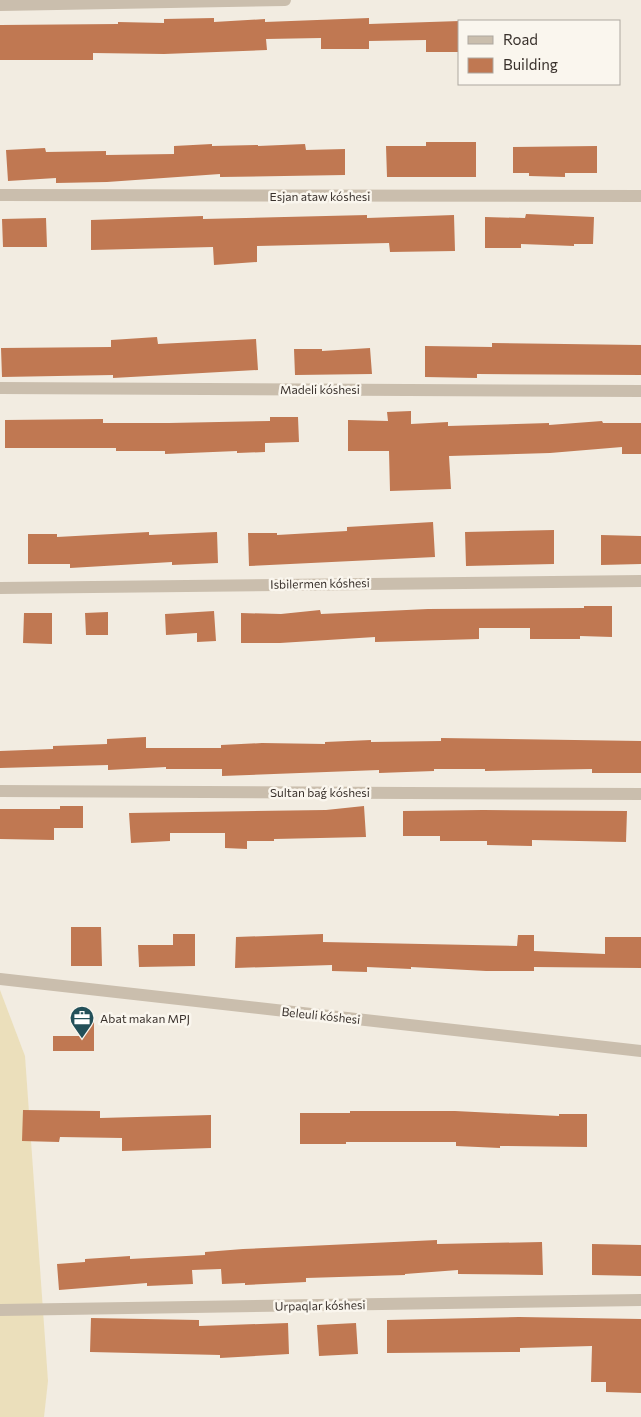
<svg xmlns="http://www.w3.org/2000/svg" width="641" height="1417" font-family="Commissioner,sans-serif">
<style>
.sand{fill:#ebdfbb}
.building{fill:#c07852}
.lines{fill:none;stroke-linecap:round;stroke-linejoin:round}
.street{stroke:#cabead;stroke-width:12}
.labels{text-anchor:middle;dominant-baseline:central;stroke-width:5;stroke-linejoin:round;paint-order:stroke}
.street-label{font-size:12px;fill:#39312c;stroke:#faf6ee}
.poi-label{font-size:12px;fill:#39312c;stroke:#faf6ee;text-anchor:start}
</style>
<rect width="100%" height="100%" fill="#f2ece1"/>
<path class="sand" d="M 0,990 L 25,1056 L 48,1381 L 44,1417 L 0,1417 Z"/>
<path class="building" d="M 214,18 L 214,22 L 265,19 L 265,22 L 369,18 L 369,24 L 460,21 L 460,52 L 426,52 L 426,40 L 369,41 L 369,49 L 321,49 L 321,38 L 266,39 L 267,50 L 164,54 L 93,53 L 93,60 L 0,60 L 0,25 L 118,24 L 118,22 L 164,23 L 164,19 Z
M 426,142 L 476,142 L 476,177 L 387,177 L 386,146 L 426,146 Z
M 212,144 L 212,146 L 258,145 L 258,146 L 305,144 L 306,150 L 345,149 L 345,175 L 220,177 L 220,174 L 107,182 L 56,183 L 56,178 L 8,181 L 6,150 L 45,148 L 46,152 L 106,151 L 106,155 L 174,154 L 174,146 Z
M 597,146 L 597,173 L 565,173 L 565,177 L 529,176 L 529,173 L 513,173 L 513,147 Z
M 526,214 L 594,217 L 593,244 L 574,244 L 574,246 L 521,244 L 521,248 L 485,248 L 485,217 L 525,218 Z
M 367,215 L 367,218 L 454,215 L 455,251 L 390,252 L 389,243 L 257,246 L 257,262 L 214,265 L 213,247 L 91,250 L 91,220 L 203,216 L 203,219 Z
M 46,218 L 47,247 L 3,247 L 2,219 Z
M 157,337 L 158,344 L 256,339 L 258,370 L 113,378 L 113,375 L 2,377 L 1,348 L 111,347 L 111,340 Z
M 492,343 L 641,345 L 641,375 L 477,374 L 477,378 L 425,377 L 425,346 L 492,347 Z
M 370,348 L 372,374 L 295,375 L 294,349 L 322,349 L 322,351 Z
M 411,411 L 411,424 L 448,422 L 448,426 L 549,423 L 549,425 L 602,421 L 603,423 L 641,423 L 641,454 L 622,454 L 622,447 L 550,453 L 449,456 L 451,489 L 390,491 L 389,451 L 348,451 L 348,420 L 388,421 L 387,412 Z
M 270,417 L 298,417 L 299,442 L 265,443 L 265,452 L 237,453 L 237,451 L 165,454 L 165,451 L 116,451 L 116,448 L 5,448 L 5,420 L 103,419 L 103,423 L 169,423 L 270,421 Z
M 433,522 L 435,557 L 249,566 L 248,533 L 277,533 L 277,535 L 347,531 L 347,527 Z
M 554,530 L 554,564 L 466,566 L 465,532 Z
M 149,532 L 149,535 L 217,532 L 218,563 L 172,565 L 172,562 L 70,568 L 70,564 L 28,564 L 28,534 L 57,534 L 57,537 Z
M 601,535 L 641,536 L 641,564 L 601,565 Z
M 584,606 L 612,606 L 612,637 L 580,636 L 580,639 L 530,639 L 530,628 L 479,628 L 479,639 L 375,642 L 375,637 L 280,643 L 241,643 L 241,613 L 281,614 L 320,610 L 321,614 L 428,609 L 584,608 Z
M 214,611 L 216,641 L 197,642 L 197,633 L 166,635 L 165,614 Z
M 108,612 L 108,635 L 86,635 L 85,613 Z
M 24,613 L 52,613 L 52,644 L 23,643 Z
M 146,737 L 146,748 L 221,748 L 221,745 L 262,743 L 325,744 L 325,742 L 371,740 L 371,742 L 441,741 L 441,738 L 641,741 L 641,773 L 592,773 L 592,769 L 485,771 L 485,769 L 434,769 L 434,771 L 379,773 L 379,770 L 222,776 L 222,769 L 166,769 L 166,767 L 108,770 L 108,765 L 0,768 L 0,751 L 53,749 L 53,746 L 107,744 L 107,739 Z
M 60,806 L 83,806 L 83,828 L 54,828 L 54,840 L 0,839 L 0,809 L 60,809 Z
M 364,806 L 366,837 L 274,839 L 274,841 L 247,841 L 247,849 L 225,848 L 225,833 L 170,833 L 170,841 L 131,843 L 129,813 L 326,810 Z
M 483,810 L 627,811 L 626,842 L 532,840 L 532,846 L 487,845 L 487,841 L 440,841 L 440,836 L 403,836 L 403,811 Z
M 71,927 L 101,927 L 102,966 L 71,966 Z
M 173,934 L 195,934 L 195,966 L 139,967 L 138,945 L 173,945 Z
M 323,934 L 323,942 L 517,946 L 518,935 L 534,935 L 534,951 L 605,954 L 605,937 L 641,937 L 641,968 L 534,967 L 534,971 L 486,971 L 411,967 L 411,969 L 367,967 L 367,972 L 332,971 L 332,965 L 235,968 L 236,937 Z
M 80,1016 L 94,1016 L 94,1051 L 53,1051 L 53,1036 L 80,1036 Z
M 23,1110 L 100,1111 L 100,1118 L 211,1115 L 211,1148 L 122,1151 L 122,1138 L 60,1137 L 59,1142 L 22,1141 Z
M 350,1111 L 455,1111 L 559,1116 L 559,1114 L 587,1114 L 587,1147 L 500,1146 L 500,1148 L 456,1146 L 456,1142 L 346,1142 L 346,1144 L 300,1144 L 300,1113 L 350,1113 Z
M 437,1240 L 437,1244 L 542,1242 L 543,1275 L 458,1274 L 458,1270 L 405,1274 L 405,1275 L 306,1278 L 306,1282 L 245,1285 L 245,1283 L 222,1284 L 221,1269 L 192,1270 L 193,1284 L 147,1286 L 147,1283 L 59,1290 L 57,1264 L 85,1262 L 85,1259 L 130,1256 L 130,1259 L 205,1255 L 205,1252 L 243,1249 Z
M 592,1244 L 641,1245 L 641,1276 L 592,1275 Z
M 519,1317 L 641,1319 L 641,1393 L 606,1392 L 606,1382 L 591,1382 L 592,1346 L 520,1348 L 520,1352 L 387,1353 L 387,1320 Z
M 91,1318 L 199,1320 L 199,1326 L 288,1323 L 289,1354 L 220,1358 L 220,1355 L 90,1352 Z
M 356,1323 L 358,1354 L 319,1356 L 317,1325 Z"/>
<g class="lines">
<path class="street" d="M 0,5 L 285,0
M 0,195 L 641,196
M 0,388 L 641,391
M 0,588 L 641,581
M 0,791 L 641,794
M 0,979 L 641,1051
M 0,1310 L 641,1300"/>
</g>
<defs>
<symbol id="office-pin" viewBox="-11 -11 22 30"><path d="M0 17L-7.5 6A9.5 9.5 0 1 1 7.5 6Z" fill="#235059" stroke="#faf6ee"/><path d="M-6-3h4V-5.5h4V-3h4V5H-6ZM-1-4.5V-3h2v-1.5ZM-6 0V1H6V0Z" fill="#fff"/></symbol>
</defs>
<g fill-rule="evenodd">
<use href="#office-pin" x="68" y="1004" width="28" height="38"/>
</g>
<g class="labels">
<g class="street-label">
<text x="320" y="196">Esjan ataw kóshesi</text>
<text x="320" y="389">Madeli kóshesi</text>
<text transform="translate(320 583) rotate(-1)">Isbilermen kóshesi</text>
<text x="320" y="792">Sultan baǵ kóshesi</text>
<text transform="translate(321 1015) rotate(6)">Beleuli kóshesi</text>
<text transform="translate(320 1305) rotate(-1)">Urpaqlar kóshesi</text>
</g>
<g class="poi-label">
<text x="100" y="1018">Abat makan MPJ</text>
</g>
</g>
<rect x="458" y="20" width="162" height="65" fill="#faf6ee" stroke="#ada7a0"/>
<rect x="468" y="36" width="25" height="8" fill="#cabead" stroke="#ada7a0"/>
<text x="503" y="45" font-size="15" fill="#39312c">Road</text>
<rect x="468" y="58" width="25" height="15" fill="#c07852" stroke="#ada7a0"/>
<text x="503" y="70" font-size="15" fill="#39312c">Building</text>
</svg>
